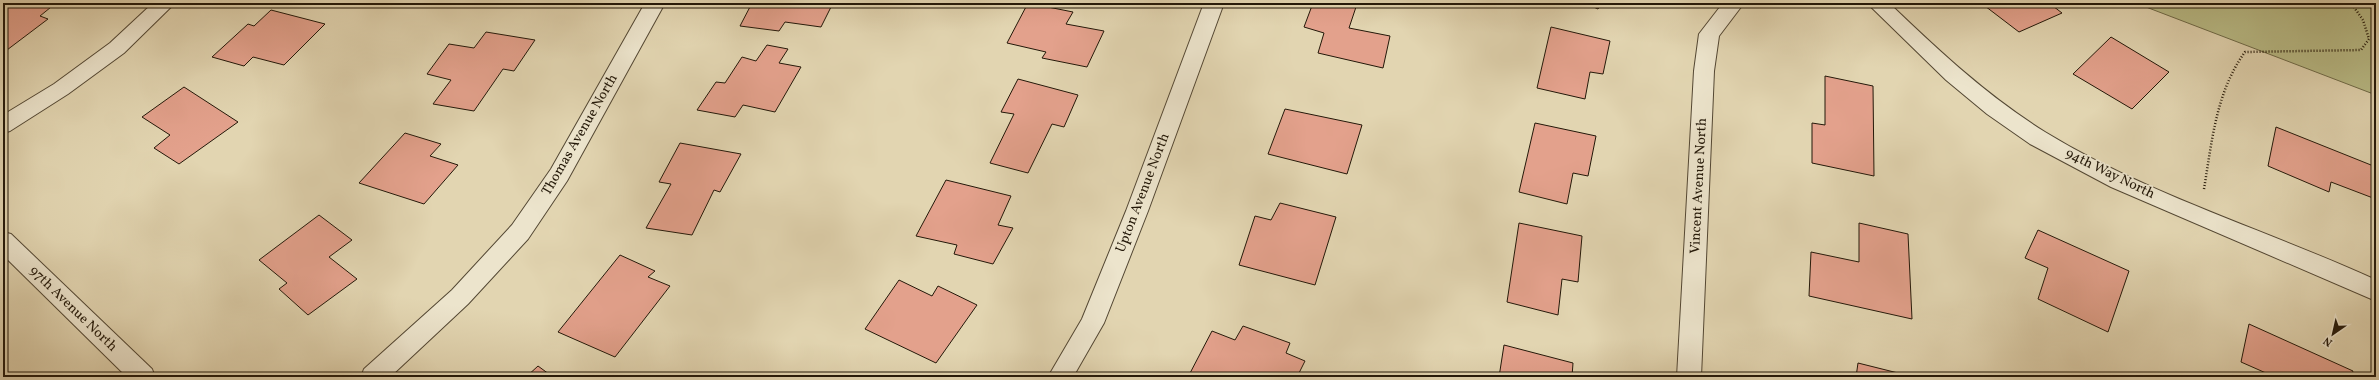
<svg xmlns="http://www.w3.org/2000/svg" width="2379" height="380" font-family="Vollkorn,serif">
<style>
.green{fill:#b9bc87;stroke:#6e6a48}
.building{fill:#e3a18c;stroke:#231809}
.lines{fill:none;stroke-linecap:round;stroke-linejoin:round}
.minor-casing{stroke:#534733;stroke-width:2}
.tertiary-casing{stroke:#534733;stroke-width:2}
.path{stroke:#231809;stroke-width:2.5;stroke-dasharray:1 2;stroke-linecap:butt}
.minor{fill:#ece4cc;fill-rule:evenodd}
.tertiary{fill:#ece4cc;fill-rule:evenodd}
.labels{text-anchor:middle;dominant-baseline:central;stroke-width:3.5;stroke-linejoin:round;paint-order:stroke}
.street-label{font-size:14px;fill:#231809;stroke:#ece4cc}
</style>
<rect width="100%" height="100%" fill="#e2d5b1"/>
<filter id="stains"><feTurbulence type="fractalNoise" baseFrequency=".005" numOctaves="4"/><feColorMatrix values="0 0 0 0 .2 0 0 0 0 .09 0 0 0 0 .02 0 0 0 .5 -.17"/></filter>
<radialGradient id="worn" r=".72"><stop offset=".6" stop-color="#630" stop-opacity="0"/><stop offset="1" stop-color="#630" stop-opacity=".3"/></radialGradient>
<path class="green" d="M 2141,3 L 2376,3 L 2376,95 L 2146,7 Z"/>
<path class="building" d="M 3,3 L 56,3 L 40,16 L 48,19 L 3,53 Z
M 752,3 L 833,3 L 821,27 L 785,22 L 779,31 L 740,26 Z
M 1028,3 L 1073,12 L 1066,24 L 1104,31 L 1087,67 L 1042,58 L 1046,52 L 1007,43 Z
M 1313,3 L 1338,3 L 1356,7 L 1349,28 L 1390,36 L 1383,68 L 1318,53 L 1324,33 L 1304,27 Z
M 1585,3 L 1602,3 L 1598,9 Z
M 1981,3 L 2049,3 L 2062,13 L 2019,32 Z
M 271,10 L 325,24 L 284,65 L 253,57 L 244,66 L 212,57 L 248,24 L 254,26 Z
M 1551,27 L 1610,41 L 1603,74 L 1590,72 L 1585,99 L 1537,88 Z
M 486,32 L 535,40 L 514,71 L 503,69 L 474,111 L 433,104 L 451,80 L 427,74 L 449,44 L 474,48 Z
M 2111,37 L 2169,72 L 2132,109 L 2073,74 Z
M 767,45 L 788,49 L 779,63 L 801,67 L 775,112 L 743,105 L 735,117 L 697,110 L 716,82 L 725,83 L 742,57 L 756,61 Z
M 1825,76 L 1873,86 L 1874,176 L 1812,163 L 1812,123 L 1825,125 Z
M 1018,79 L 1078,95 L 1064,127 L 1052,124 L 1028,173 L 990,163 L 1014,114 L 1001,112 Z
M 184,87 L 238,122 L 179,164 L 154,148 L 170,135 L 142,117 Z
M 1285,109 L 1362,125 L 1347,174 L 1268,154 Z
M 1535,123 L 1596,136 L 1588,176 L 1573,173 L 1567,204 L 1519,192 Z
M 2276,127 L 2376,167 L 2376,184 L 2373,198 L 2331,182 L 2329,192 L 2268,166 Z
M 405,133 L 441,144 L 430,156 L 458,165 L 424,204 L 359,183 Z
M 680,143 L 741,154 L 720,192 L 714,190 L 692,235 L 646,228 L 671,184 L 659,182 Z
M 946,180 L 1011,196 L 998,225 L 1013,228 L 993,264 L 954,254 L 957,245 L 916,236 Z
M 1280,203 L 1336,217 L 1315,285 L 1239,265 L 1255,216 L 1271,220 Z
M 319,215 L 352,240 L 329,257 L 357,279 L 308,315 L 279,289 L 287,283 L 259,260 Z
M 1519,223 L 1582,236 L 1578,282 L 1562,279 L 1558,315 L 1507,302 Z
M 1859,223 L 1908,234 L 1912,319 L 1809,296 L 1811,252 L 1859,262 Z
M 2038,230 L 2129,271 L 2108,332 L 2038,299 L 2048,268 L 2025,258 Z
M 620,255 L 655,271 L 648,277 L 670,286 L 615,357 L 558,332 Z
M 899,280 L 932,296 L 938,286 L 977,305 L 936,363 L 865,329 Z
M 2249,324 L 2353,371 L 2351,377 L 2275,377 L 2241,362 Z
M 1243,326 L 1290,343 L 1286,353 L 1305,361 L 1297,377 L 1188,377 L 1212,331 L 1235,340 Z
M 1504,345 L 1573,363 L 1572,377 L 1499,377 Z
M 1858,363 L 1914,377 L 1856,377 Z
M 538,366 L 553,377 L 526,377 Z"/>
<g class="lines">
<defs>
<path id="minor" d="M 153,3 L 175,3 L 124,53 L 68,94 L 10,131 L 3,133 L 3,115 L 54,84 L 110,43 Z
M 645,3 L 665,3 L 567,181 L 528,239 L 468,304 L 390,377 L 361,377 L 364,369 L 452,290 L 512,225 L 551,169 Z
M 1204,3 L 1224,3 L 1148,211 L 1104,323 L 1073,377 L 1048,377 L 1082,319 L 1126,211 Z
M 1723,3 L 1744,3 L 1719,36 L 1714,71 L 1701,377 L 1677,377 L 1694,71 L 1699,34 Z
M 1867,3 L 1889,3 C 1938,50 1987,96 2045,132 C 2148,195 2267,230 2376,280 L 2376,301 L 2111,187 L 2030,144 L 1987,114 L 1946,80 Z"/>
<path id="tertiary" d="M 3,232 L 11,234 L 152,369 L 155,377 L 127,377 L 3,255 Z"/>
</defs>
<use href="#minor" class="minor-casing"/>
<use href="#tertiary" class="tertiary-casing"/>
<path class="path" d="M 2204,189 C 2212,141 2216,92 2245,52 L 2361,50 L 2369,39 L 2363,20 L 2351,3"/>
<use href="#minor" class="minor"/>
<use href="#tertiary" class="tertiary"/>
</g>
<g class="labels">
<g class="street-label">
<text transform="translate(580 135) rotate(-60)">Thomas Avenue North</text>
<text transform="translate(2110 174) rotate(26)">94th Way North</text>
<text transform="translate(1699 186) rotate(-87)">Vincent Avenue North</text>
<text transform="translate(1143 193) rotate(-69)">Upton Avenue North</text>
<text transform="translate(73 309) rotate(44)">97th Avenue North</text>
</g>
</g>
<rect width="2379" height="380" fill="none" stroke="#e2d5b1" stroke-width="16"/>
<rect x="4" y="4" width="2371" height="372" fill="none" stroke="#231809" stroke-width="2"/>
<rect x="8" y="8" width="2363" height="364" fill="none" stroke="#231809"/>
<g transform="translate(2333 334) rotate(214)" stroke="#ece4cc" stroke-width="3" paint-order="stroke">
<path d="M0-3L7 15L0 10L-7 15Z" fill="#231809"/>
<text y="-6" font-size="11" font-weight="bold" text-anchor="middle" fill="#231809">N</text>
</g>
<rect width="100%" height="100%" filter="url(#stains)"/>
<rect width="100%" height="100%" fill="url(#worn)"/>
</svg>
